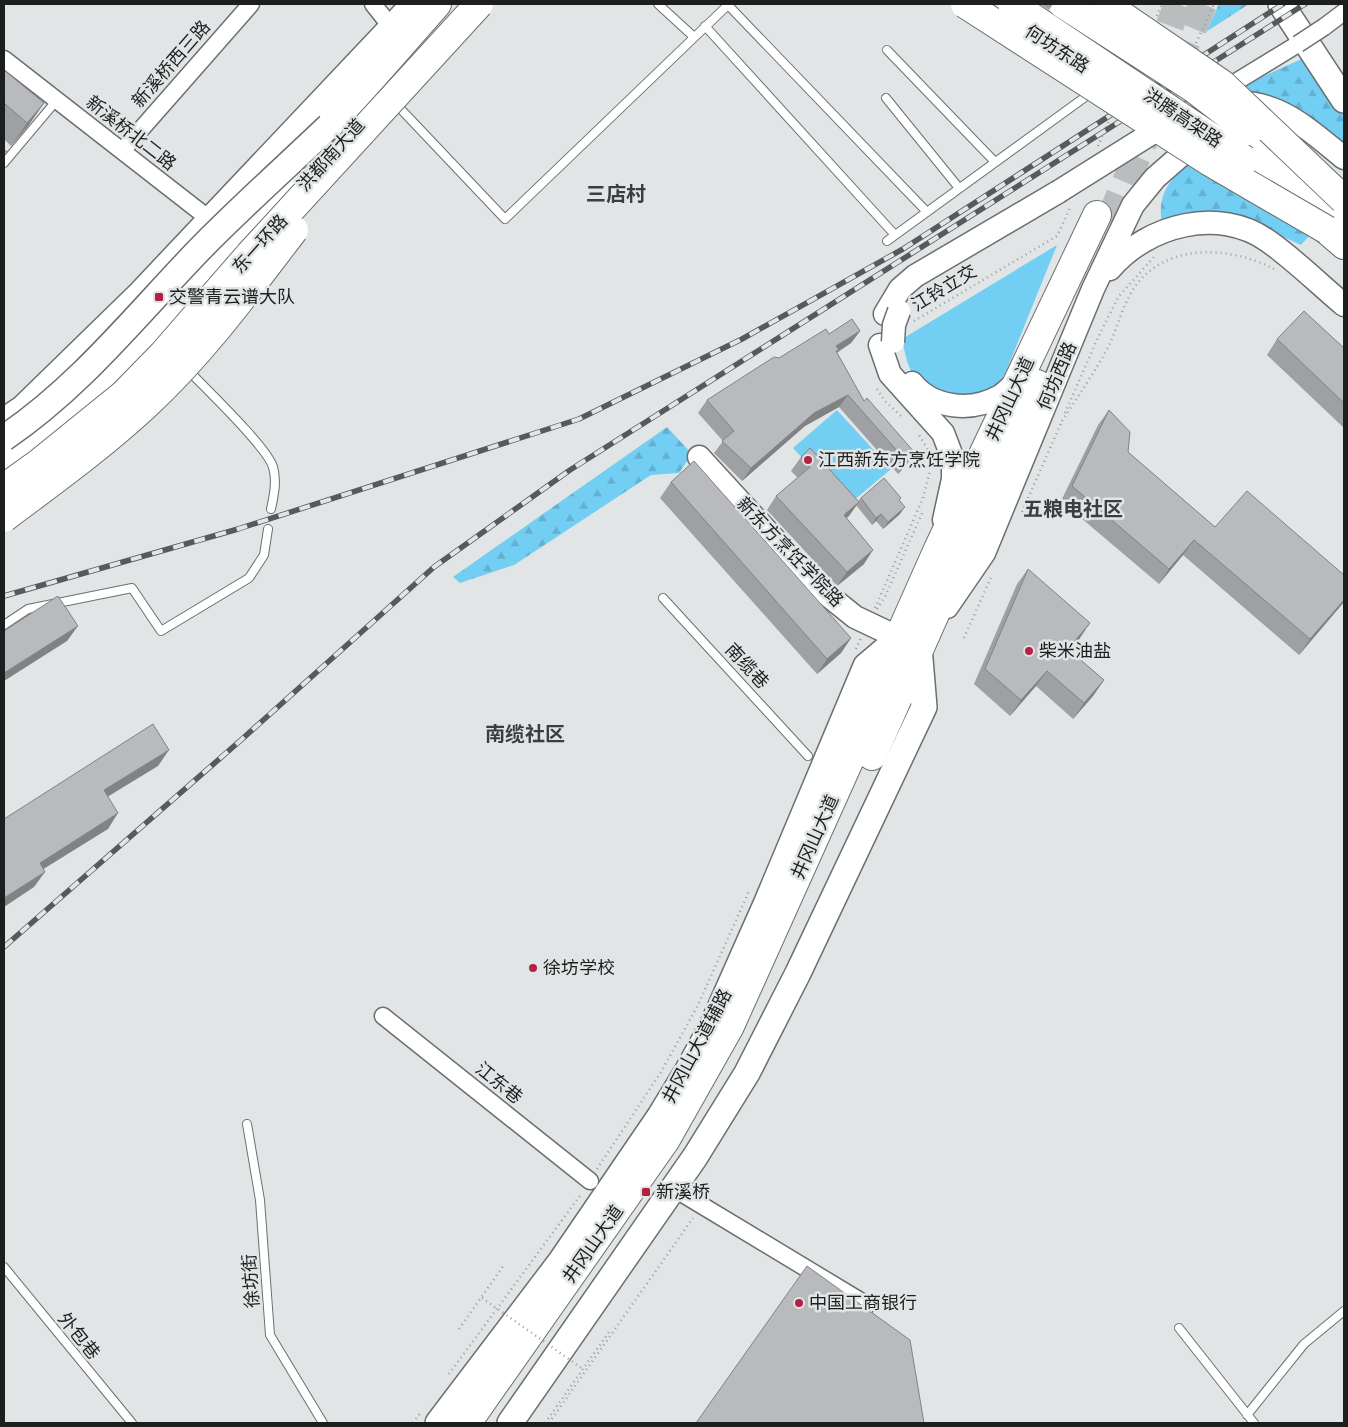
<svg xmlns="http://www.w3.org/2000/svg" width="1348" height="1427" font-family="'Nunito Sans','Noto Sans SC',sans-serif">
<style>
.grass{fill:#73cef3}
.forest{fill:url(#forest-firs)}
.lines{fill:none;stroke-linecap:round;stroke-linejoin:round}
.highway-tunnel{stroke:#babdbe;stroke-width:28;stroke-dasharray:28 14;stroke-linecap:butt}
.lane-casing{stroke:#6b6f70;stroke-width:10}
.street-casing{stroke:#6b6f70;stroke-width:19}
.secondary-casing{stroke:#6b6f70;stroke-width:25}
.primary-casing{stroke:#6b6f70;stroke-width:28}
.highway-casing{stroke:#6b6f70;stroke-width:30}
.path{stroke:#9b9e9f;stroke-width:2.5;stroke-dasharray:1 4;stroke-linecap:butt}
.lane{stroke:#fff;stroke-width:8}
.street{stroke:#fff;stroke-width:16}
.secondary{stroke:#fff;stroke-width:22}
.primary{stroke:#fff;stroke-width:25}
.highway{stroke:#fff;stroke-width:28}
.rail-casing{stroke:#575a5a;stroke-width:5.5}
.rail{stroke:#e1e5e6;stroke-width:4;stroke-dasharray:11;stroke-linecap:butt}
.street-bridge-casing{stroke:#6b6f70;stroke-width:19;stroke-linecap:butt}
.secondary-bridge-casing{stroke:#6b6f70;stroke-width:25;stroke-linecap:butt}
.primary-bridge-casing{stroke:#6b6f70;stroke-width:28;stroke-linecap:butt}
.highway-bridge-casing{stroke:#6b6f70;stroke-width:30;stroke-linecap:butt}
.path-bridge{stroke:#9b9e9f;stroke-width:2.5;stroke-dasharray:1 4;stroke-linecap:butt}
.street-bridge{stroke:#fff;stroke-width:16}
.secondary-bridge{stroke:#fff;stroke-width:22}
.primary-bridge{stroke:#fff;stroke-width:25}
.highway-bridge{stroke:#fff;stroke-width:28}
.wall{fill:#9ea0a3}
.shaded-wall{fill:#818284}
.building{fill:#b8babd;stroke:#818284}
.poi-dot{fill:#b32144;stroke:#e1e5e6;stroke-width:2}
.labels{text-anchor:middle;dominant-baseline:central;stroke-width:5;stroke-linejoin:round;paint-order:stroke}
.street-label{font-size:18px;fill:#1d1f1f;stroke:#e1e5e6}
.poi-label{font-size:18px;fill:#1d1f1f;stroke:#e1e5e6;text-anchor:start}
.quarter-label{font-size:20px;font-weight:bold;fill:#3b3e3f;stroke:#e1e5e6}
</style>
<defs>
<pattern id="forest-firs" width="22" height="20" patternUnits="userSpaceOnUse" patternTransform="scale(1.25)"><rect width="22" height="20" fill="#73cef3"/><path d="M5 1l3.5 6h-7zM16 11l3.5 6h-7z" fill="#63b0d0"/></pattern>
</defs>
<rect width="100%" height="100%" fill="#e1e5e6"/>
<path class="grass" d="M 1057,245 L 1005,374 C 984,404 943,401 917,379 C 907,370 905,351 902,339 Z
M 837,410 L 891,469 L 847,506 L 793,448 Z"/>
<path class="forest" d="M 1219,4 L 1249,4 L 1206,32 Z
M 1306,57 L 1344,114 L 1344,151 L 1224,94 Z
M 1210,148 L 1324,219 L 1301,245 L 1253,223 L 1162,225 C 1155,183 1180,173 1210,148 Z
M 667,427 L 692,454 L 679,473 L 651,475 L 514,565 L 460,583 L 453,577 Z"/>
<g class="lines">
<path class="highway-tunnel" d="M 1155,65 L 1178,4
M 1109,221 L 1203,4"/>
<defs>
<path id="lane" d="M 658,4 L 694,37
M 728,5 L 927,212
M 705,26 L 895,235
M 887,50 L 995,162
M 886,98 L 959,188
M 395,103 L 505,219 L 729,4
M 4,163 L 57,100
M 887,241 L 1092,92
M 187,369 C 205,388 267,447 273,467 C 277,481 274,495 271,509
M 663,598 L 808,756
M 4,625 L 28,609 L 132,588 L 161,631 L 249,578 L 264,555 L 268,529
M 247,1124 L 260,1200 L 270,1335 L 323,1423
M 4,1267 L 132,1423
M 1179,1328 L 1254,1423
M 1247,1415 L 1304,1344 L 1344,1311"/>
<path id="street" d="M 373,4 L 392,28
M 1324,27 L 1344,12
M 4,59 L 217,225
M 1221,91 L 1298,44
M 122,151 L 251,4
M 383,1016 L 590,1181
M 673,1188 L 867,1305"/>
<path id="secondary" d="M 1168,123 C 1181,117 1194,109 1207,106 C 1268,91 1301,123 1344,158
M 1227,132 C 1273,150 1310,181 1344,217
M 1110,269 C 1147,225 1219,206 1268,241 C 1295,260 1319,284 1344,305
M 885,314 L 900,289 L 915,276 L 1058,192
M 880,345 L 890,374 L 943,433 L 953,459 L 953,479 L 944,520
M 912,383 C 933,409 972,412 1000,396 C 1007,392 1012,385 1018,381
M 699,457 L 819,588 L 855,617 L 914,645
M 947,607 L 984,553 L 1093,289 L 1133,205 L 1155,178 L 1179,157 L 1204,141"/>
<path id="primary" d="M 1281,4 L 1344,100
M 4,421 L 23,408 L 139,295 L 414,4
M 438,1423 L 561,1261 L 660,1116 L 688,1070 L 712,1026 L 767,902 L 866,666 L 898,639
M 510,1423 L 695,1157 L 747,1073 L 798,973 L 924,707 L 919,647"/>
<path id="highway" d="M 312,146 L 437,4
M 1245,160 L 1344,245
M 4,460 C 110,386 201,277 285,179
M 872,756 L 1037,384
M 467,1423 L 665,1141 L 730,1026 L 877,699 L 898,639 L 938,549 L 1097,215"/>
</defs>
<use href="#lane" class="lane-casing"/>
<use href="#street" class="street-casing"/>
<use href="#secondary" class="secondary-casing"/>
<use href="#primary" class="primary-casing"/>
<use href="#highway" class="highway-casing"/>
<path class="path" d="M 1157,16 L 1162,4
M 1196,43 L 1214,4
M 1098,146 L 1109,121
M 914,321 L 1057,236 L 1071,206
M 877,389 L 885,401 L 903,418
M 1065,413 L 1100,333 L 1119,296 L 1154,257
M 1062,421 C 1077,398 1092,376 1105,353 C 1116,334 1120,312 1131,293 C 1160,242 1229,245 1274,269
M 1022,512 L 1062,421
M 875,608 L 923,498 L 930,471 L 928,450 L 919,435
M 877,609 L 885,597 L 923,511
M 964,638 L 992,575
M 856,649 L 861,638
M 597,1169 L 661,1072 L 698,1005 L 750,889
M 459,1329 L 504,1265
M 449,1374 L 582,1193
M 413,1423 L 421,1412
M 545,1423 L 609,1332
M 549,1423 L 693,1218"/>
<use href="#lane" class="lane"/>
<use href="#street" class="street"/>
<use href="#secondary" class="secondary"/>
<use href="#primary" class="primary"/>
<use href="#highway" class="highway"/>
<defs>
<path id="rail" d="M 4,596 L 238,529 L 579,419 L 742,339 L 903,249 L 1283,4
M 4,947 L 241,740 L 434,567 L 570,470 L 1305,4"/>
</defs>
<use href="#rail" class="rail-casing"/>
<use href="#rail" class="rail"/>
<defs>
<path id="street-bridge" d="M 1298,44 L 1324,27"/>
<path id="secondary-bridge" d="M 1058,192 L 1168,123
M 893,342 L 894,325 L 899,311"/>
<path id="primary-bridge" d="M 4,438 C 80,387 137,314 200,249 C 241,207 286,167 329,126"/>
<path id="highway-bridge" d="M 965,4 L 1210,162 L 1327,230
M 1012,4 L 1245,160
M 1063,4 L 1193,88 L 1249,131
M 1105,4 L 1222,84 L 1344,200
M 4,488 L 39,463 L 123,395 L 163,354 L 250,254 L 479,4
M 4,518 C 53,481 102,446 147,404 C 203,352 248,290 294,230"/>
</defs>
<use href="#street-bridge" class="street-bridge-casing"/>
<use href="#secondary-bridge" class="secondary-bridge-casing"/>
<use href="#primary-bridge" class="primary-bridge-casing"/>
<use href="#highway-bridge" class="highway-bridge-casing"/>
<path class="path-bridge" d="M 482,1298 L 583,1369"/>
<use href="#street-bridge" class="street-bridge"/>
<use href="#secondary-bridge" class="secondary-bridge"/>
<use href="#primary-bridge" class="primary-bridge"/>
<use href="#highway-bridge" class="highway-bridge"/>
</g>
<path class="wall" d="M 1040,4 L 1053,4 L 1049,10 Z
M 4,70 L 44,103 L 28,126 L 11,146 L 4,139 Z
M 860,331 L 851,343 L 837,353 L 864,401 L 915,453 L 906,465 L 898,474 L 839,407 L 805,426 L 742,481 L 714,453 L 723,441 L 698,413 L 707,400 L 779,358 L 829,334 Z
M 1277,339 L 1344,348 L 1344,428 L 1267,355 Z
M 1109,410 L 1128,452 L 1215,527 L 1344,575 L 1344,602 L 1299,655 L 1183,555 L 1159,584 L 1061,501 L 1098,425 Z
M 801,457 L 858,501 L 861,498 L 900,500 L 900,514 L 883,529 L 876,521 L 872,525 L 856,505 L 846,518 L 864,564 L 837,586 L 767,510 L 776,496 L 798,478 L 791,471 Z
M 671,482 L 851,638 L 841,653 L 817,674 L 660,498 Z
M 1028,569 L 1080,638 L 1069,650 L 1104,680 L 1093,696 L 1073,719 L 1036,686 L 1010,716 L 974,684 L 1017,584 Z"/>
<path class="shaded-wall" d="M 44,103 L 28,126 L 11,146 L 27,123 Z
M 860,331 L 851,343 L 837,352 L 830,362 L 836,346 Z
M 848,395 L 839,407 L 805,426 L 742,481 L 751,468 L 814,413 Z
M 915,453 L 906,465 L 898,474 L 906,461 Z
M 859,502 L 849,516 L 834,529 L 844,515 Z
M 905,507 L 900,514 L 883,529 L 888,522 Z
M 881,514 L 876,521 L 872,525 L 876,518 Z
M 1194,540 L 1183,555 L 1159,584 L 1169,569 Z
M 873,550 L 864,564 L 837,586 L 847,572 Z
M 1344,600 L 1344,602 L 1299,655 L 1310,639 Z
M 1090,623 L 1080,638 L 1057,664 L 1068,649 Z
M 78,626 L 67,641 L 4,681 L 4,673 Z
M 851,638 L 841,653 L 817,674 L 827,659 Z
M 1047,671 L 1036,686 L 1010,716 L 1021,700 Z
M 1104,680 L 1093,696 L 1073,719 L 1084,703 Z
M 169,750 L 158,766 L 94,805 L 104,790 Z
M 118,813 L 108,829 L 29,878 L 40,863 Z
M 45,872 L 34,887 L 4,907 L 4,898 Z"/>
<path class="building" d="M 4,70 L 44,103 L 27,123 L 4,103 Z
M 4,149 L 7,152 L 4,156 Z
M 1304,311 L 1344,348 L 1344,403 L 1277,339 Z
M 852,319 L 860,331 L 836,346 L 839,350 L 836,351 L 864,401 L 867,398 L 915,453 L 906,461 L 848,395 L 814,413 L 751,468 L 722,441 L 734,431 L 707,400 L 774,357 L 779,358 L 826,329 L 829,334 Z
M 1109,410 L 1130,432 L 1128,452 L 1215,527 L 1247,491 L 1344,575 L 1344,600 L 1310,639 L 1194,540 L 1169,569 L 1072,486 Z
M 810,448 L 859,502 L 844,515 L 873,550 L 847,572 L 776,496 L 810,467 L 801,457 Z
M 694,461 L 851,638 L 827,659 L 671,482 Z
M 884,478 L 901,498 L 899,500 L 905,507 L 888,522 L 881,514 L 876,518 L 861,498 Z
M 1028,569 L 1090,623 L 1068,649 L 1104,680 L 1084,703 L 1047,671 L 1021,700 L 985,669 Z
M 58,596 L 78,626 L 4,673 L 4,631 Z
M 153,724 L 169,750 L 104,790 L 118,813 L 40,863 L 45,872 L 4,898 L 4,819 Z
M 807,1266 L 910,1340 L 924,1423 L 696,1423 Z"/>
<g class="poi-dot">
<rect x="154" y="292" width="10" height="10" rx="2.5"/>
<circle cx="808" cy="460" r="5"/>
<circle cx="1029" cy="651" r="5"/>
<circle cx="533" cy="968" r="5"/>
<rect x="641" y="1187" width="10" height="10" rx="2.5"/>
<circle cx="799" cy="1303" r="5"/>
</g>
<g class="labels">
<g class="street-label">
<text transform="translate(1057 49) rotate(33)">何坊东路</text>
<text transform="translate(171 64) rotate(-49)">新溪桥西三路</text>
<text transform="translate(1183 118) rotate(34)">洪腾高架路</text>
<text transform="translate(131 133) rotate(38)">新溪桥北二路</text>
<text transform="translate(331 155) rotate(-48)">洪都南大道</text>
<text transform="translate(260 244) rotate(-48)">东一环路</text>
<text transform="translate(944 288) rotate(-31)">江铃立交</text>
<text transform="translate(1057 376) rotate(-67)">何坊西路</text>
<text transform="translate(1010 399) rotate(-65)">井冈山大道</text>
<text transform="translate(790 552) rotate(46)">新东方烹饪学院路</text>
<text transform="translate(747 666) rotate(47)">南缆巷</text>
<text transform="translate(815 837) rotate(-66)">井冈山大道</text>
<text transform="translate(697 1046) rotate(-62)">井冈山大道辅路</text>
<text transform="translate(499 1083) rotate(39)">江东巷</text>
<text transform="translate(593 1244) rotate(-55)">井冈山大道</text>
<text transform="translate(251 1281) rotate(-94)">徐坊街</text>
<text transform="translate(79 1336) rotate(51)">外包巷</text>
</g>
<g class="poi-label">
<text x="169" y="297">交警青云谱大队</text>
<text x="818" y="460">江西新东方烹饪学院</text>
<text x="1039" y="651">柴米油盐</text>
<text x="543" y="968">徐坊学校</text>
<text x="656" y="1192">新溪桥</text>
<text x="809" y="1303">中国工商银行</text>
</g>
<g class="quarter-label">
<text x="616" y="194">三店村</text>
<text x="1073" y="509">五粮电社区</text>
<text x="525" y="734">南缆社区</text>
</g>
</g>
<rect width="1348" height="1427" fill="none" stroke="#1d1f1f" stroke-width="10"/>
</svg>
